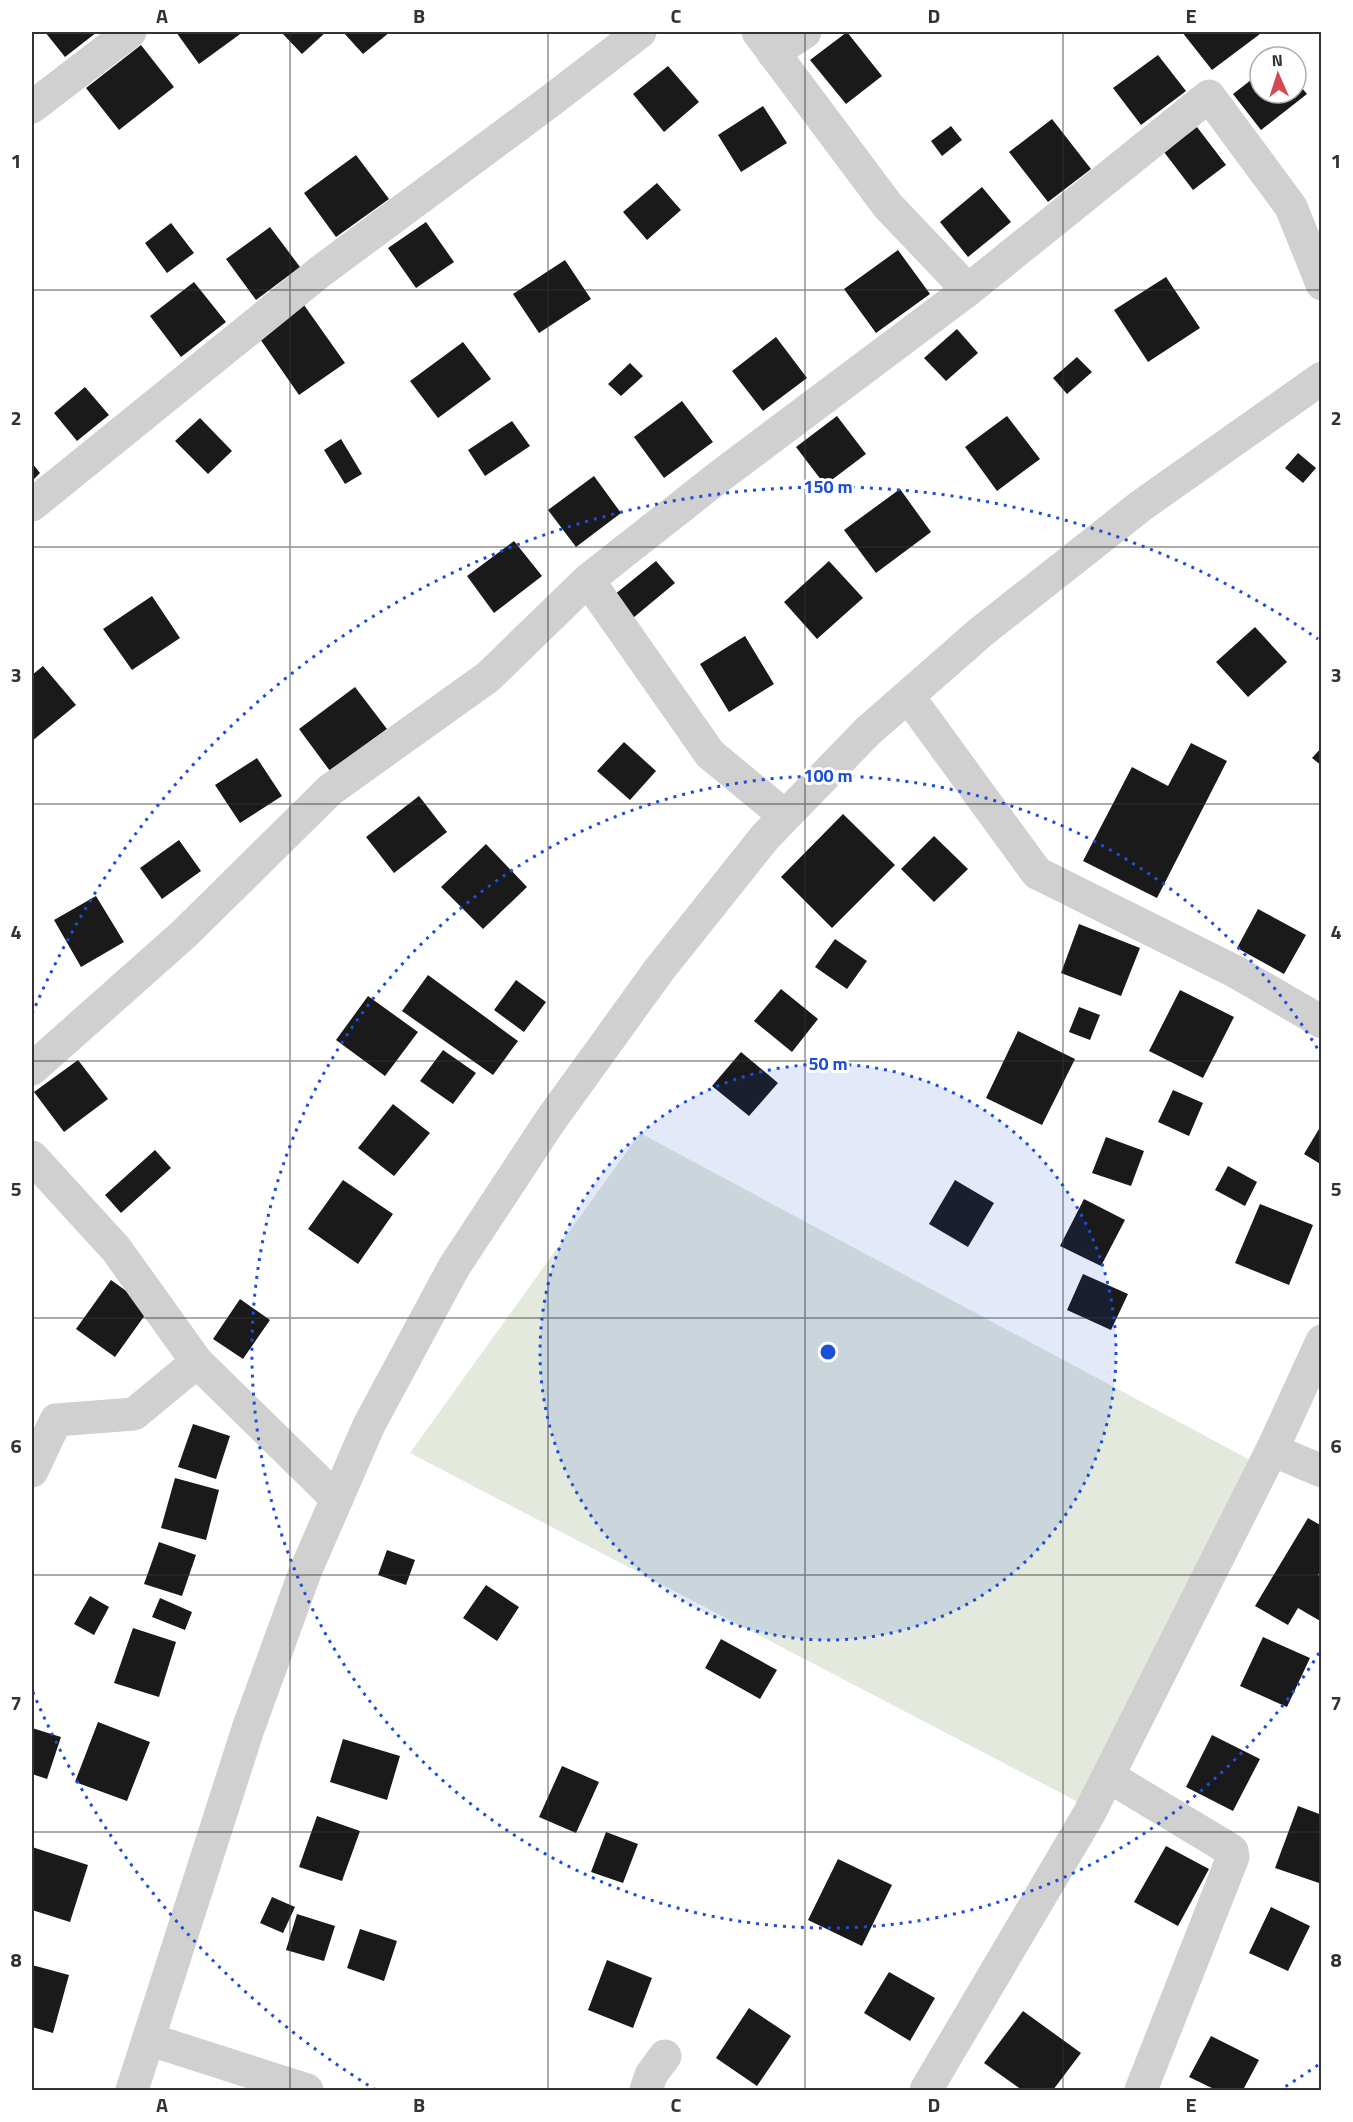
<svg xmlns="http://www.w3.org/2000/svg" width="1353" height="2122" font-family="'Titillium Web',sans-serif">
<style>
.green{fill:#e3e9dd}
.building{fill:#1a1a1a}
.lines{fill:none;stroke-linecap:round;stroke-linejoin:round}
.minor{stroke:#d0d0d0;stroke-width:33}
.grid{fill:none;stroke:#333;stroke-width:1.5;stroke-opacity:0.55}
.ring{fill:none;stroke:#1d4ed8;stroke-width:3;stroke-dasharray:3 6}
.centre{fill:#1d4ed8;stroke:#fff;stroke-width:3}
.ring-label{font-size:18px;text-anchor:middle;font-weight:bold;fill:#1d4ed8;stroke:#fff;stroke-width:6;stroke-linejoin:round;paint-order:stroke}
.neatline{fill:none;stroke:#333;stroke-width:2}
.grid-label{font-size:20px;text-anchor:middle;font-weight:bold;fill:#333}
</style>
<rect width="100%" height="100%" fill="#fff"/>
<path class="green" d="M 640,1133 L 1250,1460 L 1082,1804 L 410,1453 Z"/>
<path class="building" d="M 45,32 L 97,32 L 65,57 Z
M 176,32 L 243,32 L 199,64 Z
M 281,32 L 326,32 L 302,54 Z
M 343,32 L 390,32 L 363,54 Z
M 847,32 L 882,76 L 846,104 L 810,60 Z
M 1182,32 L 1259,32 L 1260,34 L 1212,70 Z
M 141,45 L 174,87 L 119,130 L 86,88 Z
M 1158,55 L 1186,91 L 1141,125 L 1113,88 Z
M 668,66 L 699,102 L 664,132 L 633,94 Z
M 1260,73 L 1260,93 L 1296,93 L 1296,81 L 1307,94 L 1261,130 L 1233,94 Z
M 763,106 L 787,143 L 741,172 L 718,135 Z
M 1052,119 L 1091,169 L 1048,202 L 1009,152 Z
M 951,126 L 962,140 L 942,156 L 931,141 Z
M 1197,127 L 1226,165 L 1193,190 L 1164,152 Z
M 356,155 L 389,199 L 336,237 L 304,193 Z
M 657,183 L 681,210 L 647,240 L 623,212 Z
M 982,187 L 1011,222 L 968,257 L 940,222 Z
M 426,222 L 454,262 L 416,288 L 388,248 Z
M 171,223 L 194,253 L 167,273 L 145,243 Z
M 270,227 L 300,267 L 256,300 L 226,259 Z
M 898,250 L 930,294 L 876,333 L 844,289 Z
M 565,260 L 591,299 L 539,333 L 513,294 Z
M 1166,277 L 1200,328 L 1148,362 L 1114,310 Z
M 194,282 L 226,322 L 181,357 L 150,316 Z
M 304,305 L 345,363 L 299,395 L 258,336 Z
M 957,329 L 978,353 L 946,381 L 924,358 Z
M 776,337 L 807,378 L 763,411 L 732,371 Z
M 463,342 L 491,379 L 438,418 L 410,381 Z
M 1077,357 L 1092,372 L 1067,394 L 1053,378 Z
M 630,363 L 643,376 L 621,396 L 608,384 Z
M 85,387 L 109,415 L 77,441 L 54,413 Z
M 682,401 L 713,442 L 664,478 L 634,437 Z
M 837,416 L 866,454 L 825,485 L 796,447 Z
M 1007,416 L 1040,459 L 997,491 L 965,447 Z
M 200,418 L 232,451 L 208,474 L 175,441 Z
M 512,421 L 530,446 L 485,476 L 468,450 Z
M 341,439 L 362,474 L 345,484 L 324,450 Z
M 1298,453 L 1316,468 L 1303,483 L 1285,468 Z
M 32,463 L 40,473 L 32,481 Z
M 594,476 L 621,513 L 576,547 L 548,510 Z
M 900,489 L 931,532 L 876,573 L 844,530 Z
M 514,541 L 542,576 L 494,613 L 467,576 Z
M 656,561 L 675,583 L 633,618 L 614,595 Z
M 829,561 L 863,598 L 817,639 L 784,602 Z
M 152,596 L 180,638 L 132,670 L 103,629 Z
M 1255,627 L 1287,662 L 1248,697 L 1216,662 Z
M 745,636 L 774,684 L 729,712 L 700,664 Z
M 43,666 L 76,705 L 32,741 L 32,675 Z
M 355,687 L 387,729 L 330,771 L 299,729 Z
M 624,742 L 656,771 L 630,800 L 597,771 Z
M 1191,743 L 1227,761 L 1157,898 L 1083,861 L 1132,767 L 1168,786 Z
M 1322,747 L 1322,766 L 1312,758 Z
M 257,758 L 282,796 L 240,823 L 215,785 Z
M 419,796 L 447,832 L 394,873 L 366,837 Z
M 843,814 L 895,865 L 832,928 L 781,877 Z
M 934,836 L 968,869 L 934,902 L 901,869 Z
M 179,840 L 201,871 L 162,899 L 140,868 Z
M 486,844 L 527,887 L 483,929 L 441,887 Z
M 96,896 L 124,942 L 81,967 L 54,920 Z
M 1258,909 L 1306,935 L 1284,974 L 1237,948 Z
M 1079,924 L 1140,948 L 1121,996 L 1061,973 Z
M 835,939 L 867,961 L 847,989 L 815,967 Z
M 428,975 L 518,1041 L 493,1075 L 402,1011 Z
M 516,980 L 546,1002 L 524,1032 L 494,1010 Z
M 781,989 L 818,1019 L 792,1052 L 754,1021 Z
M 1180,990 L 1234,1017 L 1203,1078 L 1149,1051 Z
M 368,996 L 418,1032 L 385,1076 L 336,1040 Z
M 1079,1007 L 1100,1015 L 1090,1040 L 1069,1032 Z
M 1018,1031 L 1075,1059 L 1042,1125 L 986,1098 Z
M 443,1050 L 476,1073 L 453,1104 L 420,1081 Z
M 741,1052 L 778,1083 L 749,1116 L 712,1086 Z
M 78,1060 L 108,1099 L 64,1132 L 34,1092 Z
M 1173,1090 L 1203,1103 L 1189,1136 L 1158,1122 Z
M 393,1104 L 430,1133 L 394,1176 L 358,1148 Z
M 1322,1124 L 1322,1165 L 1304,1154 Z
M 1106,1137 L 1144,1151 L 1131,1186 L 1092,1173 Z
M 155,1150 L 171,1168 L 121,1213 L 105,1195 Z
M 1228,1166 L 1257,1182 L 1245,1206 L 1215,1190 Z
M 343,1180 L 393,1214 L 358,1264 L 308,1229 Z
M 955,1180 L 994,1203 L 968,1247 L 929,1224 Z
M 1084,1199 L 1125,1220 L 1101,1266 L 1060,1246 Z
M 1260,1204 L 1313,1225 L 1289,1285 L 1235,1263 Z
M 1083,1274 L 1128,1294 L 1111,1330 L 1067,1310 Z
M 111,1280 L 150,1308 L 115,1357 L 76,1329 Z
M 240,1299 L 270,1320 L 243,1359 L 213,1339 Z
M 193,1424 L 230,1436 L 216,1479 L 178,1467 Z
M 175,1478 L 219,1490 L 206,1540 L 161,1528 Z
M 1308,1518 L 1322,1526 L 1322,1569 L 1318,1575 L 1322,1577 L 1322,1622 L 1298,1608 L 1288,1625 L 1255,1606 Z
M 159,1542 L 196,1555 L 182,1596 L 144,1584 Z
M 387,1550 L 415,1560 L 406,1585 L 378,1575 Z
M 486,1585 L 519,1607 L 497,1641 L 463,1618 Z
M 90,1596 L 109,1607 L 94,1635 L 74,1624 Z
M 160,1598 L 192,1612 L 185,1630 L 152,1617 Z
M 133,1628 L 176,1642 L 159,1697 L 114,1683 Z
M 1263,1637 L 1310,1658 L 1287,1707 L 1240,1686 Z
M 721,1639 L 777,1670 L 760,1699 L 705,1668 Z
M 98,1722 L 150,1742 L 127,1801 L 75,1782 Z
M 32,1728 L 61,1737 L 47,1779 L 32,1774 Z
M 1212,1735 L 1260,1759 L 1233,1811 L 1186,1787 Z
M 343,1739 L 400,1756 L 387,1800 L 330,1782 Z
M 562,1766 L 599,1782 L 576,1833 L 539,1817 Z
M 1298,1806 L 1322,1815 L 1322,1884 L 1275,1868 Z
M 317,1816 L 360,1831 L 342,1881 L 299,1867 Z
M 606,1832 L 638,1844 L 623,1883 L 591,1872 Z
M 1166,1846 L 1209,1869 L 1178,1926 L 1134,1902 Z
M 32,1847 L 88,1865 L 70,1922 L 32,1910 Z
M 838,1859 L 892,1885 L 862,1946 L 808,1920 Z
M 272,1897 L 295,1907 L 283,1933 L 260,1923 Z
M 1271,1907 L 1310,1926 L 1288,1971 L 1249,1953 Z
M 297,1914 L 335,1926 L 324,1961 L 286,1950 Z
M 360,1929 L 397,1941 L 384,1981 L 347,1968 Z
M 607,1960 L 652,1978 L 633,2028 L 588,2010 Z
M 32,1965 L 69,1975 L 53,2033 L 32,2027 Z
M 889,1972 L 935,1998 L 910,2041 L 864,2013 Z
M 749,2008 L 791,2036 L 757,2086 L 716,2058 Z
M 1023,2011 L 1081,2053 L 1053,2090 L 1022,2090 L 984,2063 Z
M 1211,2036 L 1259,2060 L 1243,2090 L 1216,2090 L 1189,2077 Z"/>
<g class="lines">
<path class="minor" d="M 758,32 L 888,206 L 968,290
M 773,53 L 805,32
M 32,107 L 130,32
M 32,505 L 321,271 L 549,102 L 640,32
M 588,580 L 720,476 L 968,290 L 1209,96 L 1291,207 L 1322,284
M 908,696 L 1037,873 L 1234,971 L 1322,1022
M 32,1069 L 184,934 L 330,790 L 488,677 L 588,580 L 710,754 L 785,816
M 32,1157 L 116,1249 L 197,1362 L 337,1499
M 1272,1450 L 1322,1471
M 32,1471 L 56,1420 L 134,1414 L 197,1362
M 1108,1776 L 1226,1847 L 1232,1851 L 1233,1857 L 1141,2090
M 148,2039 L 307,2090
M 132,2090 L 248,1729 L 305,1572 L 369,1425 L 454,1267 L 550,1121 L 659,970 L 765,837 L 868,731 L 981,632 L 1142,505 L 1322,378
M 646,2090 L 651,2075 L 665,2056
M 926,2090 L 1089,1814 L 1272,1450 L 1322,1341"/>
</g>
<path class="grid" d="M 290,32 L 290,2090M 548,32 L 548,2090M 805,32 L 805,2090M 1063,32 L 1063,2090M 32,290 L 1322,290M 32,547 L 1322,547M 32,804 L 1322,804M 32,1061 L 1322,1061M 32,1318 L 1322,1318M 32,1575 L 1322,1575M 32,1832 L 1322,1832"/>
<circle cx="828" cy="1352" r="288" fill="#1d4ed8" fill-opacity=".12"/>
<g class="ring">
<circle cx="828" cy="1352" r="288"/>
<path d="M1319 1653A576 576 0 1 1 1319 1051"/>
<path d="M1318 2065A865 865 0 0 1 1280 2090M376 2090A865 865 0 0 1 32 1690M32 1014A865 865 0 0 1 1318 639"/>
</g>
<circle cx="828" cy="1352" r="9" class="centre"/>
<g class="ring-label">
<text x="828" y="493">150 m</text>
<text x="828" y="782">100 m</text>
<text x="828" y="1070">50 m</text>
</g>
<rect width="1353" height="2122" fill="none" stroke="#ffffff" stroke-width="66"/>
<g transform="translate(1278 75) rotate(357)"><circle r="28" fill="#ffffff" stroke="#adadad" stroke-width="1.5"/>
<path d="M0-4.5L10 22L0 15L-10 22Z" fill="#d74855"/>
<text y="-9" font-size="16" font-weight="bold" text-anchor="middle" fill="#333333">N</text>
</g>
<rect x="33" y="33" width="1287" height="2056" class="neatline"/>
<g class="grid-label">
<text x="162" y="23">A</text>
<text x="419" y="23">B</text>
<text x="676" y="23">C</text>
<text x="934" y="23">D</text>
<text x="1191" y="23">E</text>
<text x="16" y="168">1</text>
<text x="1336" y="168">1</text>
<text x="16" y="425">2</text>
<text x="1336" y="425">2</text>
<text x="16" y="682">3</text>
<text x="1336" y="682">3</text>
<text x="16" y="939">4</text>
<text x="1336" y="939">4</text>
<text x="16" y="1196">5</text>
<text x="1336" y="1196">5</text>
<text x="16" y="1453">6</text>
<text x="1336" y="1453">6</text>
<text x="16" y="1710">7</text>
<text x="1336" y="1710">7</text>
<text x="16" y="1967">8</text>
<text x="1336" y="1967">8</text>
<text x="162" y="2112">A</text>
<text x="419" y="2112">B</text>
<text x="676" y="2112">C</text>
<text x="934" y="2112">D</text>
<text x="1191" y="2112">E</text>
</g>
</svg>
